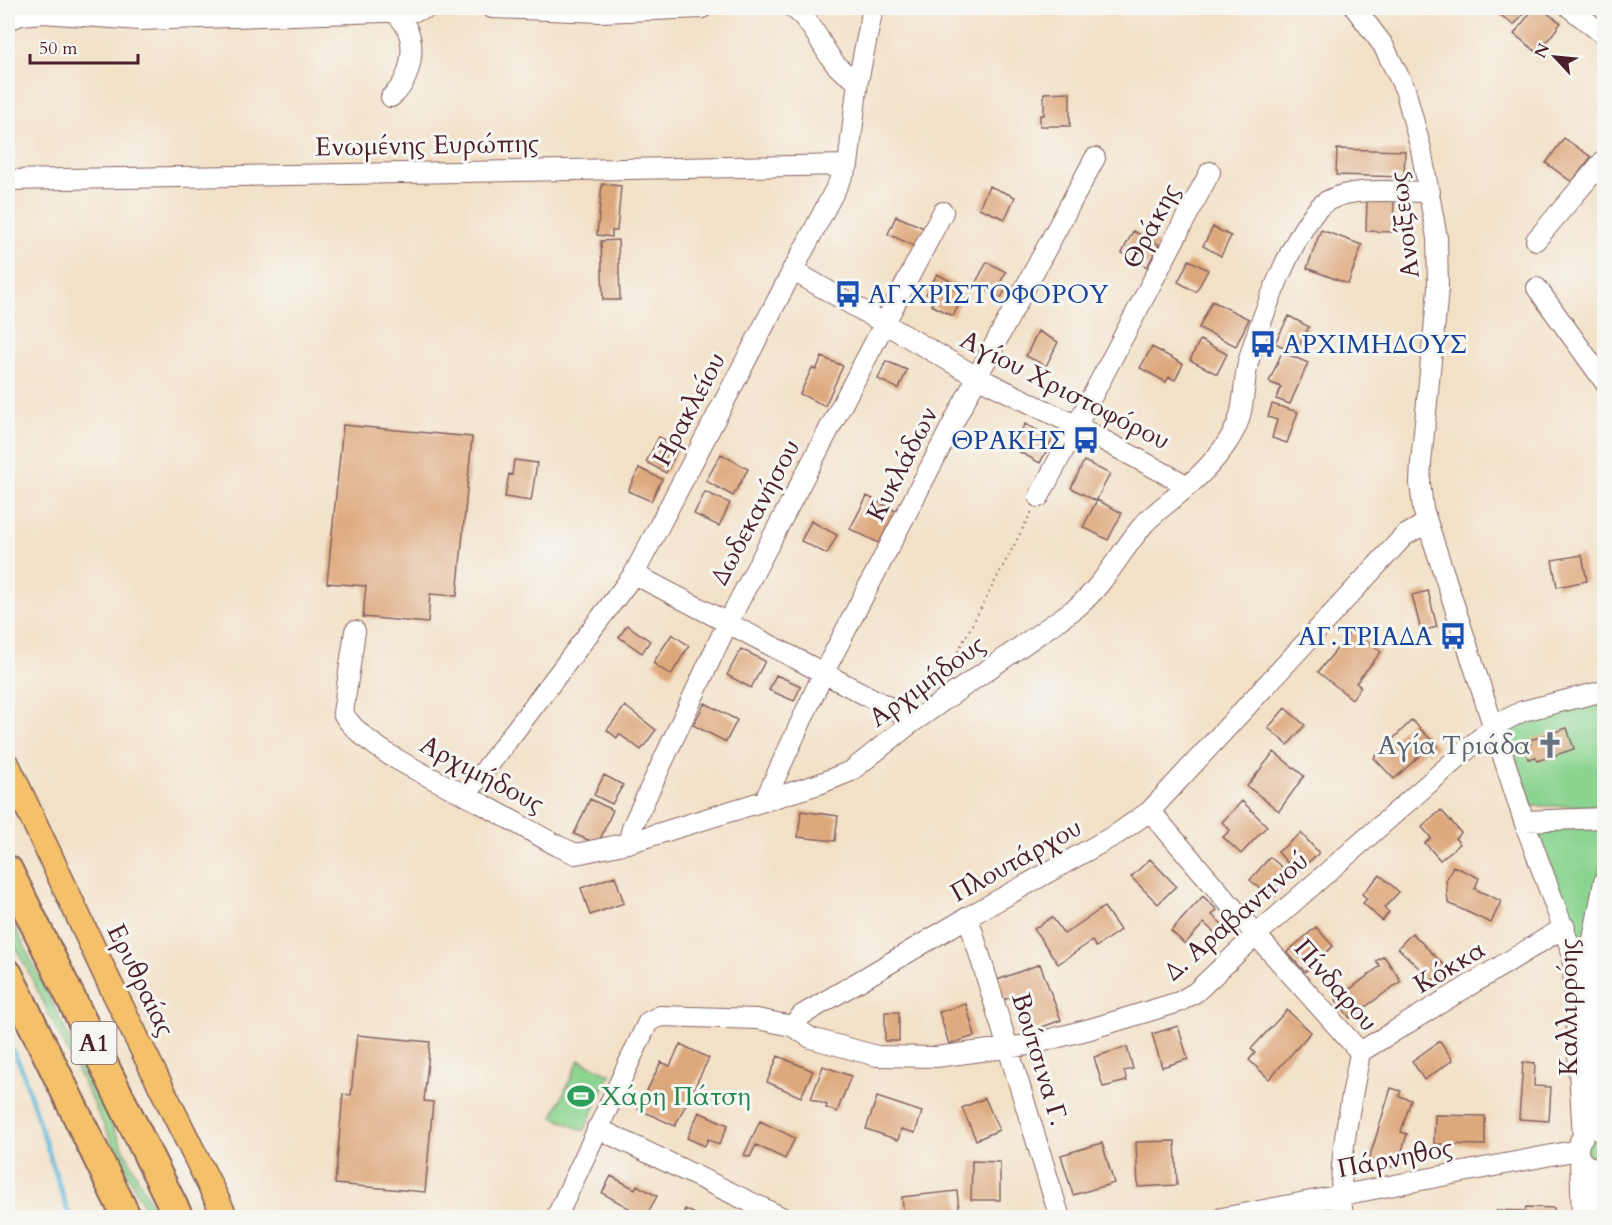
<svg xmlns="http://www.w3.org/2000/svg" width="1612" height="1225" font-family="Cardo,serif">
<style>
.green{fill:#8bd490;stroke:#6a7a5e;stroke-width:1.5}
.lines{fill:none;stroke-linecap:round;stroke-linejoin:round}
.stream{stroke:#5bb5d8;stroke-width:4.5}
.building{fill:#dea87d}
.minor-casing{stroke:#856362;stroke-width:22}
.major-casing{stroke:#856362;stroke-width:27}
.highway-casing{stroke:#856362;stroke-width:32}
.path{stroke:#856362;stroke-width:2;stroke-dasharray:1.5 4.5;stroke-linecap:butt}
.minor{stroke:#fff;stroke-width:20}
.major{stroke:#f4c16a;stroke-width:24}
.highway{stroke:#f4c16a;stroke-width:28}
.labels{text-anchor:middle;dominant-baseline:central;stroke-width:6;stroke-linejoin:round;paint-order:stroke}
.shield{fill:#f6f6f2;stroke:#7e6067;stroke-width:1.5}
.shield-label{font-size:24px;font-weight:bold;fill:#4a1f2b}
.street-label{font-size:26px;fill:#4a1f2b;stroke:#f6f6f2}
.transit-label{font-size:26px;fill:#164399;stroke:#f6f6f2;text-anchor:start}
.worship-label{font-size:26px;fill:#5b616d;stroke:#f6f6f2;text-anchor:end}
.leisure-label{font-size:26px;fill:#27864d;stroke:#f6f6f2;text-anchor:start}
</style>
<rect width="100%" height="100%" fill="#f6f6f2"/>
<filter id="ink" filterUnits="userSpaceOnUse"><feTurbulence type="fractalNoise" baseFrequency=".0167" numOctaves="2"/><feDisplacementMap in="SourceGraphic" scale="12" xChannelSelector="R" yChannelSelector="G"/><feConvolveMatrix kernelMatrix="1 2 1 2 8 2 1 2 1" color-interpolation-filters="sRGB"/></filter>
<filter id="wash" filterUnits="userSpaceOnUse"><feTurbulence type="fractalNoise" baseFrequency=".008" numOctaves="4" result="noise"/><feDisplacementMap in="SourceGraphic" scale="24" xChannelSelector="R" yChannelSelector="G"/><feGaussianBlur stdDeviation="1.35" result="paint"/><feColorMatrix in="noise" values="0 0 0 0 0 0 0 0 0 0 0 0 0 0 0 0 0 1.4 0 .05"/><feComposite in="paint" operator="in"/></filter>
<g filter="url(#wash)">
<rect width="100%" height="100%" fill="#f3e1c7"/>
<path class="green" d="M 1604,701 L 1604,806 L 1532,806 L 1506,728 L 1528,718 Z
M 1604,826 L 1604,849 L 1586,933 L 1579,938 L 1575,936 L 1536,828 Z
M 8,913 L 157,1217 L 149,1217 L 8,930 Z
M 579,1060 L 610,1074 L 584,1131 L 553,1117 Z
M 1597,1139 L 1604,1143 L 1604,1156 L 1601,1159 L 1588,1156 L 1586,1146 L 1590,1140 Z"/>
<g class="lines">
<path class="stream" d="M 8,1041 L 21,1067 L 70,1218"/>
</g>
<g id="blocks">
<path class="building" d="M 1491,8 L 1528,8 L 1514,25 Z
M 1534,8 L 1540,8 L 1561,23 L 1538,53 L 1514,34 Z
M 1070,92 L 1070,126 L 1040,126 L 1040,115 L 1044,115 L 1044,93 Z
M 1564,138 L 1591,157 L 1572,182 L 1546,163 Z
M 1337,149 L 1405,151 L 1404,177 L 1336,175 Z
M 602,184 L 621,186 L 617,231 L 612,231 L 612,237 L 597,235 Z
M 989,186 L 1015,197 L 1005,219 L 979,208 Z
M 1367,199 L 1394,200 L 1393,232 L 1366,231 Z
M 896,216 L 924,228 L 916,247 L 888,234 Z
M 1213,227 L 1231,236 L 1221,256 L 1203,246 Z
M 1321,230 L 1362,245 L 1348,284 L 1307,268 Z
M 1133,231 L 1159,244 L 1147,267 L 1122,253 Z
M 618,240 L 620,300 L 603,300 L 601,241 Z
M 1189,260 L 1208,270 L 1196,292 L 1178,282 Z
M 987,262 L 1006,272 L 1000,283 L 1007,287 L 1001,298 L 975,284 Z
M 937,274 L 958,285 L 955,290 L 964,295 L 953,316 L 931,305 L 935,299 L 926,294 Z
M 1212,301 L 1249,319 L 1236,346 L 1199,328 Z
M 1289,316 L 1309,327 L 1295,353 L 1275,343 Z
M 1038,331 L 1058,342 L 1046,366 L 1026,356 Z
M 1200,340 L 1227,354 L 1217,374 L 1190,360 Z
M 1152,347 L 1183,364 L 1175,380 L 1169,377 L 1166,382 L 1140,368 Z
M 1282,352 L 1308,363 L 1290,404 L 1276,399 L 1281,387 L 1269,382 Z
M 822,357 L 843,366 L 825,406 L 800,394 L 812,368 L 816,370 Z
M 886,361 L 907,370 L 899,389 L 878,379 Z
M 1272,404 L 1298,412 L 1287,443 L 1272,438 L 1277,420 L 1268,417 Z
M 1025,424 L 1053,438 L 1040,463 L 1012,448 Z
M 343,425 L 472,437 L 457,596 L 430,594 L 428,623 L 363,617 L 366,586 L 327,583 Z
M 659,437 L 679,447 L 666,473 L 646,462 Z
M 721,454 L 748,469 L 733,496 L 706,481 Z
M 514,460 L 537,463 L 531,501 L 505,497 L 509,474 L 512,475 Z
M 1084,461 L 1110,474 L 1096,501 L 1071,488 Z
M 639,468 L 662,479 L 651,501 L 628,491 Z
M 705,492 L 730,503 L 719,526 L 694,514 Z
M 867,496 L 896,511 L 879,543 L 850,529 Z
M 1097,500 L 1122,513 L 1108,540 L 1083,527 Z
M 811,521 L 837,535 L 827,554 L 801,541 Z
M 1582,555 L 1587,581 L 1557,587 L 1552,560 Z
M 1428,591 L 1437,627 L 1421,631 L 1412,595 Z
M 627,625 L 650,641 L 642,653 L 619,637 Z
M 1353,629 L 1381,652 L 1356,683 L 1361,687 L 1352,699 L 1318,672 Z
M 672,634 L 689,646 L 671,675 L 653,663 Z
M 741,649 L 765,661 L 751,688 L 727,675 Z
M 776,675 L 801,686 L 794,701 L 769,690 Z
M 705,703 L 737,720 L 726,742 L 693,725 Z
M 625,706 L 656,730 L 641,750 L 619,734 L 617,738 L 607,730 Z
M 1285,708 L 1305,725 L 1288,745 L 1268,728 Z
M 1412,720 L 1437,746 L 1430,753 L 1426,750 L 1394,779 L 1374,758 Z
M 1567,728 L 1574,749 L 1537,761 L 1536,757 L 1528,759 L 1524,746 L 1531,744 L 1530,740 Z
M 1274,752 L 1304,776 L 1279,811 L 1247,786 Z
M 604,775 L 623,785 L 612,804 L 594,795 Z
M 590,799 L 613,810 L 598,844 L 574,834 Z
M 1242,801 L 1267,826 L 1241,854 L 1223,837 L 1230,830 L 1222,822 Z
M 1441,810 L 1461,833 L 1455,838 L 1460,844 L 1440,860 L 1425,843 L 1431,838 L 1422,827 Z
M 801,811 L 838,816 L 835,841 L 798,837 Z
M 1301,833 L 1319,853 L 1296,873 L 1278,852 Z
M 1270,857 L 1291,875 L 1272,899 L 1250,880 Z
M 1150,859 L 1176,886 L 1158,904 L 1131,877 Z
M 1453,866 L 1479,878 L 1475,889 L 1501,901 L 1491,923 L 1448,903 L 1446,881 Z
M 1380,875 L 1399,892 L 1384,908 L 1389,912 L 1382,921 L 1363,903 L 1367,899 L 1362,894 Z
M 615,876 L 624,903 L 590,915 L 581,888 Z
M 1203,896 L 1217,910 L 1212,915 L 1223,925 L 1215,933 L 1204,923 L 1185,944 L 1171,931 Z
M 1104,907 L 1120,930 L 1096,947 L 1092,941 L 1058,964 L 1034,929 L 1052,917 L 1064,934 Z
M 1316,927 L 1333,946 L 1305,972 L 1287,952 Z
M 1412,933 L 1446,967 L 1425,988 L 1415,978 L 1422,971 L 1398,948 Z
M 1384,956 L 1401,981 L 1350,1018 L 1336,1000 L 1380,966 L 1376,961 Z
M 1040,964 L 1061,1020 L 1037,1029 L 1039,1036 L 1031,1039 L 1028,1031 L 1031,1030 L 1018,994 L 999,1002 L 992,982 Z
M 966,1004 L 975,1036 L 949,1044 L 939,1012 Z
M 1287,1010 L 1311,1032 L 1269,1079 L 1249,1060 L 1255,1053 L 1251,1049 Z
M 885,1012 L 899,1012 L 899,1041 L 885,1041 Z
M 1178,1026 L 1188,1059 L 1162,1067 L 1152,1034 Z
M 357,1035 L 430,1042 L 424,1101 L 433,1102 L 425,1192 L 335,1184 L 343,1094 L 351,1095 Z
M 1440,1041 L 1453,1060 L 1424,1080 L 1412,1061 Z
M 680,1044 L 709,1058 L 675,1126 L 638,1109 L 661,1062 L 670,1066 Z
M 1127,1047 L 1133,1069 L 1124,1071 L 1127,1081 L 1103,1087 L 1094,1057 Z
M 778,1056 L 813,1071 L 801,1097 L 767,1082 Z
M 1523,1062 L 1535,1063 L 1534,1086 L 1551,1087 L 1549,1121 L 1519,1119 Z
M 823,1066 L 851,1076 L 837,1112 L 826,1108 L 827,1105 L 811,1099 Z
M 1391,1088 L 1401,1091 L 1399,1096 L 1411,1100 L 1401,1132 L 1407,1134 L 1397,1168 L 1369,1159 Z
M 877,1097 L 922,1112 L 915,1133 L 901,1129 L 898,1140 L 866,1129 Z
M 985,1098 L 999,1130 L 976,1140 L 962,1108 Z
M 699,1112 L 728,1125 L 719,1145 L 708,1139 L 705,1146 L 687,1138 Z
M 1435,1115 L 1485,1116 L 1485,1145 L 1434,1144 Z
M 760,1121 L 795,1138 L 785,1159 L 756,1145 L 750,1157 L 744,1155 Z
M 1175,1141 L 1177,1185 L 1138,1187 L 1136,1142 Z
M 1102,1143 L 1114,1183 L 1073,1195 L 1061,1155 Z
M 972,1161 L 1000,1162 L 1000,1200 L 971,1200 Z
M 611,1176 L 635,1189 L 637,1185 L 657,1196 L 645,1218 L 624,1218 L 629,1208 L 602,1193 Z
M 957,1191 L 960,1218 L 904,1218 L 902,1197 Z
M 1526,1207 L 1554,1208 L 1554,1218 L 1497,1218 L 1497,1210 L 1525,1211 Z
M 685,1209 L 703,1218 L 681,1218 Z"/>
</g>
</g>
<g filter="url(#ink)">
<use href="#blocks" fill-opacity="0" stroke="#856362" stroke-width="1.5"/>
<g class="lines">
<defs>
<path id="minor" d="M 492,8 L 601,12 L 702,8
M 793,8 C 815,23 821,49 838,67 C 844,73 852,77 858,81
M 1355,8 L 1383,45 L 1405,89 L 1421,149 L 1437,238 L 1438,289 L 1421,463 L 1420,483 L 1423,509 L 1524,821 L 1572,952 L 1583,1137
M 1570,8 L 1604,35
M 8,20 L 21,15 L 43,13 L 139,20 L 415,11 L 426,8
M 391,97 C 410,82 418,47 405,25 C 402,19 397,15 392,11
M 8,180 L 848,165
M 1536,240 L 1604,160
M 792,270 L 977,377 L 1077,426 L 1188,486
M 1537,288 L 1604,381
M 1039,497 L 1210,172
M 634,574 L 900,713 L 910,724
M 355,631 L 343,713 C 363,748 429,776 465,795 C 496,811 527,829 558,846 L 576,854 L 628,843 L 819,784 L 851,771 L 910,724 L 1076,608 C 1104,585 1121,551 1144,524 C 1158,509 1174,499 1189,485 C 1206,470 1225,449 1235,429 C 1245,409 1243,384 1248,363 C 1257,328 1297,219 1327,201 C 1353,186 1400,192 1430,192
M 466,795 L 634,574 L 848,165 L 858,81 L 873,8
M 765,800 L 823,674 L 977,377 L 1095,158
M 1150,811 L 1256,935 L 1360,1052
M 1524,821 L 1604,818
M 628,843 L 633,825 L 727,624 L 943,212
M 968,917 L 1060,1218
M 792,1026 L 802,1015 L 968,917 L 1117,834 L 1150,811 L 1404,536 L 1426,523
M 1360,1052 L 1565,927
M 597,1128 L 783,1218
M 1600,1131 L 1595,1085 L 1590,955 L 1604,882
M 1581,1139 C 1572,1157 1586,1172 1604,1166
M 1580,1158 L 1582,1218
M 556,1218 L 648,1022 L 660,1016 L 757,1019 L 792,1026 L 811,1038 L 877,1056 L 936,1057 L 1028,1045 L 1090,1029 L 1179,1002 L 1196,992 L 1256,935 L 1494,726 L 1523,711 L 1604,691
M 1222,1218 L 1578,1150
M 1343,1218 C 1336,1162 1351,1106 1360,1052
M 1598,1218 L 1598,1168"/>
<path id="major" d="M 8,766 L 109,982 L 226,1218"/>
<path id="highway" d="M 8,870 L 179,1218
M 8,974 L 127,1218"/>
</defs>
<use href="#minor" class="minor-casing"/>
<use href="#major" class="major-casing"/>
<use href="#highway" class="highway-casing"/>
<path class="path" d="M 944,678 L 1032,511"/>
<use href="#minor" class="minor"/>
<use href="#major" class="major"/>
<use href="#highway" class="highway"/>
</g>
</g>
<defs>
<symbol id="bus-bare" viewBox="-9 -9 18 18"><path d="M-5-6H5V4H4V6H2V4H-2V6H-4V4H-5ZM-3.5-4V0h7V-4ZM-3.5 1.2v1.5H-2V1.2ZM2 1.2v1.5H3.5V1.2Z" fill="#1a4fb4" stroke="#f6f6f2" stroke-width="2.5" paint-order="stroke"/></symbol>
<symbol id="church-bare" viewBox="-9 -9 18 18"><path d="M-1.2-6h2.4v3.5h3.3v2.4h-3.3V6h-2.4V-.1h-3.3v-2.4h3.3Z" fill="#6b7280" stroke="#f6f6f2" stroke-width="2.5" paint-order="stroke"/></symbol>
<symbol id="stadium-bare" viewBox="-9 -9 18 18"><path d="M0-5a6.5 5 0 1 0 0 10a6.5 5 0 1 0 0-10ZM-3.5-1.8h7v3.6h-7Z" fill="#2e9e5b" stroke="#f6f6f2" stroke-width="2.5" paint-order="stroke"/></symbol>
</defs>
<g fill-rule="evenodd">
<use href="#bus-bare" x="829" y="275" width="38" height="38"/>
<use href="#bus-bare" x="1244" y="325" width="38" height="38"/>
<use href="#bus-bare" x="1067" y="421" width="38" height="38"/>
<use href="#bus-bare" x="1434" y="617" width="38" height="38"/>
<use href="#church-bare" x="1531" y="726" width="38" height="38"/>
<use href="#stadium-bare" x="562" y="1077" width="38" height="38"/>
</g>
<g class="labels">
<rect class="shield" x="71.5" y="1022" width="45" height="42" rx="4.5"/>
<g class="shield-label">
<text x="94" y="1043">Α1</text>
</g>
<g class="street-label">
<text transform="translate(427 145) rotate(-1)">Ενωμένης Ευρώπης</text>
<text transform="translate(1404 225) rotate(-97)">Ανοίξεως</text>
<text transform="translate(1151 226) rotate(-62)">Θράκης</text>
<text transform="translate(1065 390) rotate(27)">Αγίου Χριστοφόρου</text>
<text transform="translate(689 409) rotate(-62)">Ηρακλείου</text>
<text transform="translate(902 464) rotate(-63)">Κυκλάδων</text>
<text transform="translate(755 512) rotate(-62)">Δωδεκανήσου</text>
<text transform="translate(927 681) rotate(-36)">Αρχιμήδους</text>
<text transform="translate(482 774) rotate(28)">Αρχιμήδους</text>
<text transform="translate(1016 860) rotate(-29)">Πλουτάρχου</text>
<text transform="translate(1236 916) rotate(-41)">Δ. Αραβαντινού</text>
<text transform="translate(1449 967) rotate(-31)">Κόκκα</text>
<text transform="translate(141 980) rotate(64)">Ερυθραίας</text>
<text transform="translate(1336 985) rotate(49)">Πίνδαρου</text>
<text transform="translate(1568 1007) rotate(-90)">Καλλιρρόης</text>
<text transform="translate(1040 1059) rotate(73)">Βούτσινα Γ.</text>
<text transform="translate(1395 1158) rotate(-11)">Πάρνηθος</text>
</g>
<g class="transit-label">
<text x="868" y="294">ΑΓ.ΧΡΙΣΤΟΦΟΡΟΥ</text>
<text x="1283" y="344">ΑΡΧΙΜΗΔΟΥΣ</text>
<text x="1066" y="440" text-anchor="end">ΘΡΑΚΗΣ</text>
<text x="1433" y="636" text-anchor="end">ΑΓ.ΤΡΙΑΔΑ</text>
</g>
<g class="worship-label">
<text x="1530" y="745">Αγία Τριάδα</text>
</g>
<g class="leisure-label">
<text x="601" y="1096">Χάρη Πάτση</text>
</g>
</g>
<rect width="1612" height="1225" fill="none" stroke="#f6f6f2" stroke-width="30"/>
<g transform="translate(1555 57) rotate(296)" stroke="#f6f6f2" stroke-width="4.5" paint-order="stroke">
<path d="M0-4.5L10 22L0 15L-10 22Z" fill="#4a1f2b"/>
<text y="-9" font-size="16" font-weight="bold" text-anchor="middle" fill="#4a1f2b">N</text>
</g>
<path d="M30 54v9h108v-9" fill="none" stroke="#4a1f2b" stroke-width="3"/>
<text x="39" y="54" font-size="18" fill="#4a1f2b" stroke="#f6f6f2" stroke-width="4.5" paint-order="stroke">50 m</text>
</svg>
